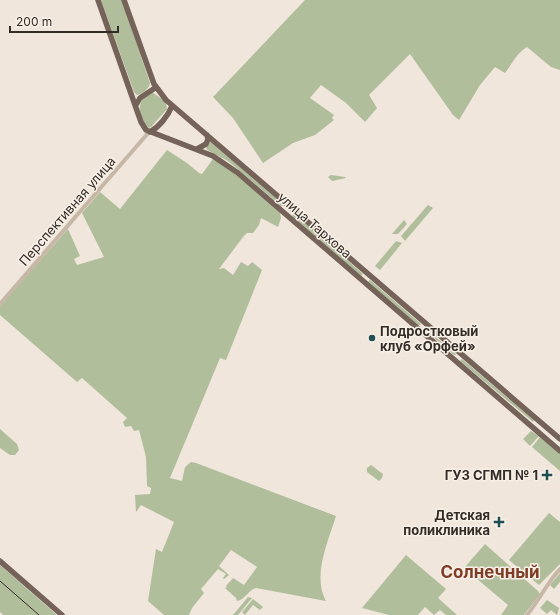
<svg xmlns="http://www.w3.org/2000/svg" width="560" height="615" font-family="Inter,sans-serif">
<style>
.green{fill:#b1be9c}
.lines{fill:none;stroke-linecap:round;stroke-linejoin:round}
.minor{stroke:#c7b7a7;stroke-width:4}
.major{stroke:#756359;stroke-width:5.5}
.tram{stroke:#342c27;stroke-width:1}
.poi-dot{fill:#204e53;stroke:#f8f0e7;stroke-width:1.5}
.labels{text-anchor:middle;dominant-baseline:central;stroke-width:3;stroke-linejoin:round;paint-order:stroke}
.street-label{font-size:13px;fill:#342c27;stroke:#f8f0e7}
.poi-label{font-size:13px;font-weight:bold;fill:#342c27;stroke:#f8f0e7;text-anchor:end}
.district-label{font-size:17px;font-weight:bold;fill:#7e3d26;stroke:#f8f0e7}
</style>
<rect width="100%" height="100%" fill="#f0e6db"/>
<path class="green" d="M 101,0 L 122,0 L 150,83 C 149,89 143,94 137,95 L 134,92 Z
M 305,0 L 560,0 L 560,70 L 551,67 L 527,47 C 517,53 512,64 505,73 L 495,67 L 480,85 L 459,120 L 453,115 L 410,54 L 369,95 L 377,108 L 365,122 L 346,103 L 321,85 L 310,98 L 334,115 L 332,118 L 334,120 L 315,135 L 293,143 L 263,163 L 233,118 L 213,97 Z
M 152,92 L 166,102 L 167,109 L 151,127 L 148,128 C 138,116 135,99 152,92 Z
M 211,141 L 283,204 L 283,206 L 281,206 L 228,161 L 207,150 L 206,147 Z
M 167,150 L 187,163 L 199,173 L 202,174 L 213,159 L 227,167 L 280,212 L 281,218 L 278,227 L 261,218 L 259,225 L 253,233 L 247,233 L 243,237 L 219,269 L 224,268 L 233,275 L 241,262 L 248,266 L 252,262 L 262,270 L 226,360 L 220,358 L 170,478 L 182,481 L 185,467 L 191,462 L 196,463 L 336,516 C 328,542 312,576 326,601 L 256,588 C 248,590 245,600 237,601 L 236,598 L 225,588 L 227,587 L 226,586 L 233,578 L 244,585 L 257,567 L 231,550 L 219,566 L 229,575 L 224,579 L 223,578 L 226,574 L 218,569 L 201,589 L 204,593 L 192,608 L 189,615 L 164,615 L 148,601 L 156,549 L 162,552 L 174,522 L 141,505 L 136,512 L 135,495 L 150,494 L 151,488 L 147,486 L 146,457 L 139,430 L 134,431 L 131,426 L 125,427 L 123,422 L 127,418 L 82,378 L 77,382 L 0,315 L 0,306 L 68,229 L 80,256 L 74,259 L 77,265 L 104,257 L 82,213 L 100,192 L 120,209 Z
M 331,175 L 345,177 L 346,178 L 332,181 L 328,177 Z
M 428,205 L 433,208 L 405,241 L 401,236 Z
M 294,213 L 363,274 L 361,276 L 292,216 Z
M 404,220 L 407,224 L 398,234 L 392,234 Z
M 396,241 L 402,243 L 380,270 L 375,266 Z
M 370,280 L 420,323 L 421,325 L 418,325 L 368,282 Z
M 426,329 L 455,353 L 456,355 L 454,355 L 426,331 Z
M 462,359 L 534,420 L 533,422 L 460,361 Z
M 0,429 L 17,444 L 19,450 L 15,455 L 10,455 L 0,448 Z
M 531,431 L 539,436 L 530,446 L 523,439 Z
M 540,437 L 560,454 L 560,471 L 532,447 Z
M 371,465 L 383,474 L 382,478 L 379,481 L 367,472 L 367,468 Z
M 549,513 L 560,522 L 560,564 L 539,585 L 509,560 Z
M 485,544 L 538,591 L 540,594 L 524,615 L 501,615 L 508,605 L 464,568 Z
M 406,555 L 446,589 L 438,598 L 457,615 L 446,615 L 440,610 L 434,615 L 425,607 L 418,615 L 389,615 L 362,608 Z
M 0,565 L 57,615 L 3,615 L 0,612 Z
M 560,573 L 560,582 L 554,589 L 550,585 Z
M 248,597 L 252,598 L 238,615 L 233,615 Z
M 253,599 L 263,607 L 260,610 L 253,605 L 245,615 L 242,612 Z
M 547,600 L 559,608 L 557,615 L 551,610 L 547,614 L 540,608 Z"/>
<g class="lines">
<path class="minor" d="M 0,304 L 149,132
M 527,615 C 540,599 546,584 560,569"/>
<path class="major" d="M 98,0 L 141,122 L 146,130 L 213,156 L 238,173 L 560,451
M 124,0 L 154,84 L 166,100 L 560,439
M 136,105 L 140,98 L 155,88
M 150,132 C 159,127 168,116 172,106
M 197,149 L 206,144 L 208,139 L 207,135
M 0,561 L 62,615"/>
<path class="tram" d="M 0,581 L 39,615"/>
</g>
<g class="poi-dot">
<circle cx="372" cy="338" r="4"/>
<path d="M545 469h4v4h4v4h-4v4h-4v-4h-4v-4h4z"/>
<path d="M497 516h4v4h4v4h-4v4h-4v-4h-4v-4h4z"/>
</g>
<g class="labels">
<g class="street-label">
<text transform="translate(67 211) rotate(-49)">Перспективная улица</text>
<text transform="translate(315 225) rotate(41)">улица Тархова</text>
</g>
<g class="poi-label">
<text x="380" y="331" text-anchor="start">Подростковый<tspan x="380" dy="15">клуб «Орфей»</tspan></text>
<text x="538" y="475">ГУЗ СГМП № 1</text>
<text x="490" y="515">Детская<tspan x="490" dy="15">поликлиника</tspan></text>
</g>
<g class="district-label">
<text x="490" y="572">Солнечный</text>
</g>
</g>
<path d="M10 26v6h108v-6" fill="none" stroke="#342c27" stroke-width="2"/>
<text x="16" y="26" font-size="12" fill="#342c27" stroke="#f8f0e7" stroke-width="3" paint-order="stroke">200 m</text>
</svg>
